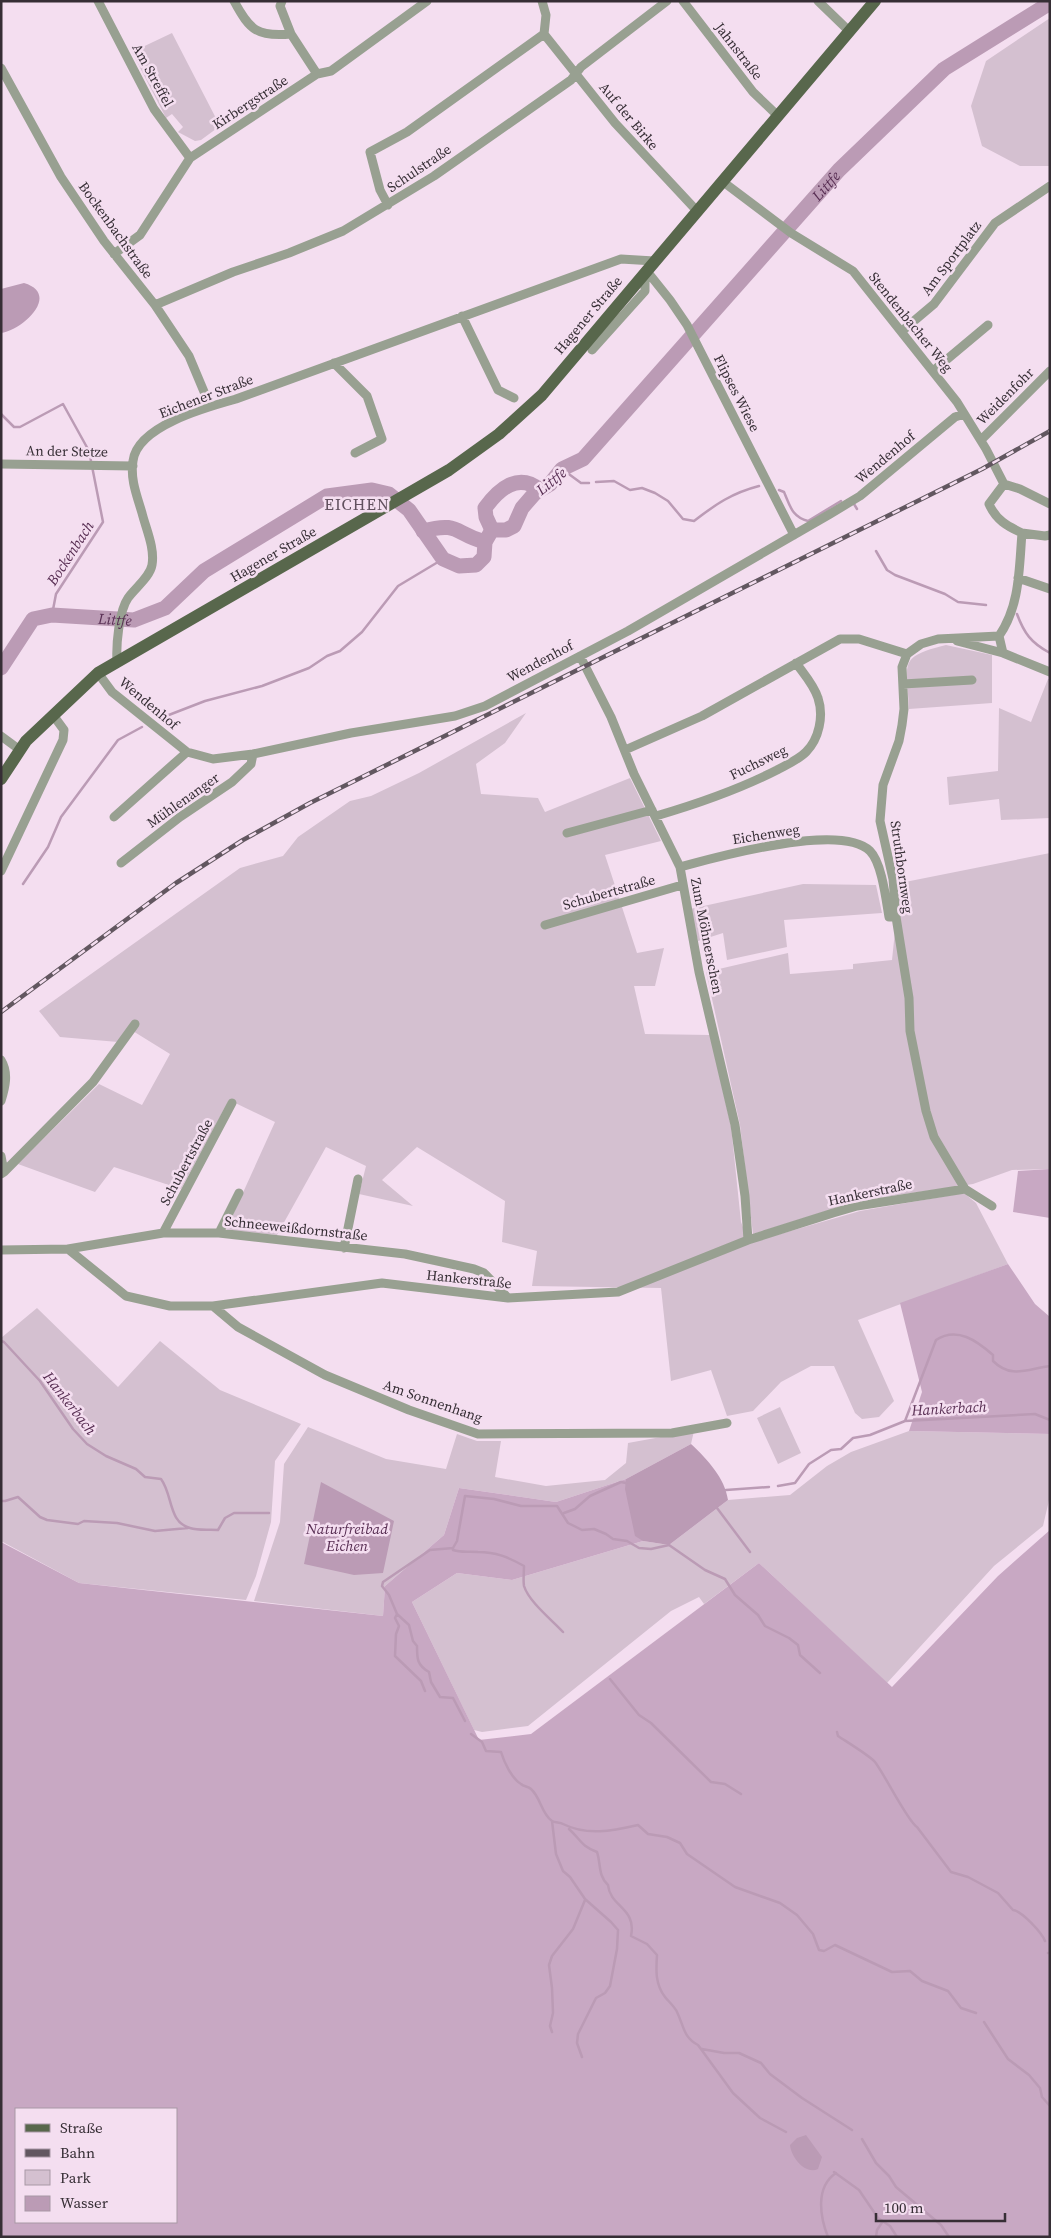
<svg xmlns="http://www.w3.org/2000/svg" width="1051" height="2238" font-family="'Source Serif 4',serif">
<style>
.green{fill:#d4c0d0}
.forest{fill:#c8a8c3;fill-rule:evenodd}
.water{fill:#bb9bb5}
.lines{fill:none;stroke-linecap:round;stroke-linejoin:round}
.stream{stroke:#bb9bb5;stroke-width:2.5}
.river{stroke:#bb9bb5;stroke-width:15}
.street{stroke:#98a091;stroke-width:9}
.primary{stroke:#58674c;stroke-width:12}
.rail-casing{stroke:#625760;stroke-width:4.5}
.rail{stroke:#f4def0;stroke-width:2.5;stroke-dasharray:8;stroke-linecap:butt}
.labels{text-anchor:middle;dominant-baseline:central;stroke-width:5;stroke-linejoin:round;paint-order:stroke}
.street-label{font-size:14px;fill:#362e35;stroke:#f4def0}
.water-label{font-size:15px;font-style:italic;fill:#582e53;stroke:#f4def0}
.quarter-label{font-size:16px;letter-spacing:1px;fill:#61505e;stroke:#f4def0}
</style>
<rect width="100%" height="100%" fill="#f4def0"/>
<path class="green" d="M 1050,18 L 1050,166 L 1020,166 L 982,146 L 971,106 L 986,61 Z
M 172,33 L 220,126 L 201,140 L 195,141 L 178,132 L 183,127 L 172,114 L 166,118 L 132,52 Z
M 946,645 L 992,655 L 992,703 L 909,709 C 907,663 897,657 946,645 Z
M 1048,679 L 1050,679 L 1050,818 L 1001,820 L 999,799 L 949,805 L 947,777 L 998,771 L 999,708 L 1031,722 Z
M 526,713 L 505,743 L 476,764 L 481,794 L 538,798 L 545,812 L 630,778 L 661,841 L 605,855 L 637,953 L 664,948 L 655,986 L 634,986 L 645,1034 L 710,1035 L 731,1126 L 741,1222 L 749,1243 L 860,1211 L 964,1193 L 976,1203 L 1008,1264 L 858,1320 L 894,1401 L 879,1417 L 862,1419 L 855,1413 L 834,1366 L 811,1366 L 781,1382 L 753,1411 L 727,1416 L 711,1370 L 671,1381 L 661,1288 L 532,1286 L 537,1251 L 502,1242 L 505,1201 L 417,1147 L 382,1180 L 413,1206 L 359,1194 L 366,1166 L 326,1147 L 277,1235 L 226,1230 L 275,1122 L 229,1100 L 181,1189 L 114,1167 L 95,1192 L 18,1164 L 99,1084 L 142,1105 L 170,1054 L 128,1028 L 118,1042 L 60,1037 L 39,1011 L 240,868 L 283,856 L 298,837 L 350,801 L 371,796 L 419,773 Z
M 1050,853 L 1050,1169 L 1012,1170 L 973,1184 L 858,1201 L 753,1234 L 740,1125 L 706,972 L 788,953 L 790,974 L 853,969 L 853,964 L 892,960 L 900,883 Z
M 803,884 L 876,885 L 882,913 L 784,920 L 787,947 L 727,960 L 723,933 L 698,941 L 690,909 Z
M 37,1308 L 118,1387 L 160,1341 L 220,1390 L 301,1424 L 275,1461 L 271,1522 L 256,1576 L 246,1600 L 79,1583 L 1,1541 L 1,1338 Z
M 780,1407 L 801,1453 L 778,1464 L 757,1418 Z
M 308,1427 L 386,1459 L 446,1469 L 457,1434 L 477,1441 L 501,1441 L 495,1477 L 546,1486 L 605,1480 L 626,1463 L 628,1443 L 694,1431 L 691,1444 L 626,1479 L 556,1502 L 459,1488 L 444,1535 L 385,1586 L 383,1616 L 254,1601 L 280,1522 L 284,1464 Z
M 909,1431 L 1050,1434 L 1050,1496 L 1043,1526 L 994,1566 L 887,1683 L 759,1563 L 704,1604 L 699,1597 L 671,1611 L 528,1726 L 482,1732 L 474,1730 L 412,1602 L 457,1573 L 512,1580 L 643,1541 L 669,1545 L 728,1500 L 790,1495 L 827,1466 L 851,1452 Z"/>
<path class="forest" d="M 1050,1169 L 1050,1218 L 1013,1212 L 1018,1171 Z
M 1008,1264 L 1035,1304 L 1050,1317 L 1050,1434 L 909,1431 L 922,1392 L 900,1303 Z
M 626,1479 L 643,1541 L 512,1580 L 457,1573 L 412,1602 L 479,1740 L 531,1734 L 759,1563 L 892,1687 L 998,1576 L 1050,1530 L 1050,2237 L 1,2237 L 1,1542 L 79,1583 L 383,1616 L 385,1586 L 444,1535 L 459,1488 L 556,1502 ZM 16,2109 L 176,2109 L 176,2222 L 16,2222 Z"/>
<path class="water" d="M 24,283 C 61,294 23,330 1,333 L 1,289 Z
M 691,1444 C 707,1459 725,1478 728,1500 L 669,1545 L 643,1541 L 635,1536 L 625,1489 L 626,1479 Z
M 321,1482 L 394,1521 L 383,1573 L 354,1575 L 304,1564 Z
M 806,2135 L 822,2157 L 818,2169 C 805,2175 791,2157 790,2145 L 797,2138 Z"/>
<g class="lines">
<path class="stream" d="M 1,414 L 14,427 L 20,427 L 63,404 L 89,451 L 103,522 L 56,594 L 52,615
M 562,469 L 581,483 L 589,483
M 596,482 L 614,481 L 630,490 L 642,488 L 655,493 L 668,501 L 683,519 L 694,521 C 716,504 732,493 759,486
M 779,490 L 784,492 C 790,506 792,517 808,521 L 841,501
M 854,504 L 857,509
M 876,551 L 887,570 L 895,575 L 945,594 L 958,602 L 986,605
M 1017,614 C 1024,633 1031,643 1050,653
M 161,718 L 205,701 L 262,686 L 309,668 L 327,656 L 340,651 L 362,632 L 398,586 L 443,559
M 23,884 L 48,847 L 61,817 L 118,740 L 142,727
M 1,1341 L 4,1342 L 40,1381 L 73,1429 L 87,1444 L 106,1456 L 136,1469 L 145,1477 L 161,1479 C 173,1495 168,1522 190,1528 C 199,1531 210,1529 218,1530 L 225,1518 L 234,1513 L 269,1513
M 905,1421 L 936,1340 C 957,1326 977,1341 993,1355 L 993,1361 C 1011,1379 1027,1369 1050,1366
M 778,1486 L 795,1483 L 809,1464 L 831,1450 L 841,1449 L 853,1438 L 870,1435 L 905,1421 L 1035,1414 L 1050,1420
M 726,1490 L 769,1487
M 1,1501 L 5,1501 L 18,1497 L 40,1517 L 47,1520 L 78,1524 L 84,1521 L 117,1523 L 155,1531 L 188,1528
M 717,1508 L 750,1552
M 564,1513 L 575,1509 L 590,1496 L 621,1482 L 626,1483
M 453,1548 L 453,1550 C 462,1553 468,1551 478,1552 C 496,1552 508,1557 524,1566 C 524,1572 523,1581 524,1586 C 529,1602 552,1620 563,1632
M 397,1614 L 395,1618 L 399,1626 L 396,1634 L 395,1656 L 421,1681 L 425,1691
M 610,1679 L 639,1715 L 651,1723 L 711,1782 L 725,1784 L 741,1794
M 465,1721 L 453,1698 L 440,1697 L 431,1682 L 429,1672 C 417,1665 417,1659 417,1646 L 413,1641 L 409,1625 L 397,1614 L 389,1595 L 382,1586 L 383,1582 L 430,1550 L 453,1548 L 457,1541 L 465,1496 L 494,1499 L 521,1506 L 557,1506 L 568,1523 L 582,1530 L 594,1529 L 606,1534 L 613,1539 L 627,1541 L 639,1548 L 651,1549 L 669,1545 L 705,1570 L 725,1579 L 735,1595 L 758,1615 L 765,1626 L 789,1638 L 798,1645 L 800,1655 L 820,1673
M 837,1732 L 838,1736 C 847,1742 870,1756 875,1762 C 885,1775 908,1822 917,1827 L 951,1872 L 968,1877 L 998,1893 L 1013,1910 C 1022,1911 1042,1933 1045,1941
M 471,1734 L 482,1742 L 486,1751 L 501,1752 C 504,1762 512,1779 521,1784 C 524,1787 528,1786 531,1789 C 541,1798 541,1813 552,1821 C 555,1823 560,1822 563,1824 C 587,1836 612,1831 638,1825 L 648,1834 L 667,1837 L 680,1843 L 687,1854 L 735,1887 L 780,1903 L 797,1915 L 813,1934 L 819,1950 L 824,1951 L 835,1945 L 892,1972 L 910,1971 L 922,1981 L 948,1991 L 961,2008 L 976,2013
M 552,1821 L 556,1854 L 563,1871 L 570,1877 L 585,1899 L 611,1922 L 618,1930 L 617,1949 L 610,1986 L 605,1993 L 596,1998 L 578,2034 L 577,2043 L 582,2057
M 569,1829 C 581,1840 581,1846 597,1852 C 601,1864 598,1876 608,1885 C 610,1907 637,1908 631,1936 L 647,1944 L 657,1955 C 656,1970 655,1984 665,1997 C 669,2002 675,2007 677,2012 C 684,2026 683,2037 698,2045 L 733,2093 L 760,2118 L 786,2132
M 1048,1953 L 1050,1953
M 984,2022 L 1008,2059 L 1029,2075 L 1040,2088 L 1042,2097 L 1050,2106
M 552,2032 L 550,2026 L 553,2013 L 552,1988 L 549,1965 L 552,1956 L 573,1929 L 585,1900
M 702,2049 L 724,2053 L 739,2053 L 761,2063 L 770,2074 L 802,2098 L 852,2130
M 862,2139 L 876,2163 L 889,2176 L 896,2187 L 941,2225 L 949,2237
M 834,2172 L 859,2190 L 878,2218 L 890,2226 L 897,2237
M 828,2237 C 820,2217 815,2187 836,2173
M 876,2237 L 877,2230 L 883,2221"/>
<g class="river">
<path d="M 492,530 L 486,517 L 485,508 C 499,489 518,472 540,490"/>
<path d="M 423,531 C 460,521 454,534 485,542"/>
<path id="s1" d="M 1,668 L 33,619 L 52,615 L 134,620 L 165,608 L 204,571 L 327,496 L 372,490 L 389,494 L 409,510 L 443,559 L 459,566 L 476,565 L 484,557 L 485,542 L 492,530 L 506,530 L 514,526 L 522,508 L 535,493 L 550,484 L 562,469 L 583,459 L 839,170 L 944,69 L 1050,3"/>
</g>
<path class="street" d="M 98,1 L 154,109 L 190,158
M 234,1 C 250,31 258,37 291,34
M 282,1 L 280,6 L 291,34 L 317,74
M 542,1 L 546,15 L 544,34 L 615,123 L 697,211
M 683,1 L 753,92 L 777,115
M 818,1 L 849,31
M 1,68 L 61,177 L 104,241 L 155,305 L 189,356 L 210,406
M 722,181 L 791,233 L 853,271 L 957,402 L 986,449 L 1004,484 L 1020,489 L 1050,504
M 388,205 L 380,190 L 370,152 L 407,132 L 544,34
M 114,254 L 140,235 L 190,158 L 317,74 L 331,71 L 427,1
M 646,270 L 670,300 L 687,325 L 794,535
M 155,305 L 233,272 L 289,253 L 343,231 L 434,176 L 571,80 L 581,67 L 667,1
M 462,316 L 498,390 L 514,398
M 902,331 L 934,304 L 995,223 L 1050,186
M 592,350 L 645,291 L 645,273
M 334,363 L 367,396 L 382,439 L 355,453
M 933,371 L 988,325
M 981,440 L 1050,371
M 1,464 L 133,466
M 1022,533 L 1045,536 L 1050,535
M 1018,578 L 1050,589
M 999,636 C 1020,606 1019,569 1022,533 C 1007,526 996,520 989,504 L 1004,484
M 999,636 L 1003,653 L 1050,672
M 957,641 L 1003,653
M 580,656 L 611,717 L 634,774 L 680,867 L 699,972 L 735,1125 L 745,1196 L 748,1240
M 117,661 C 116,645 119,611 128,598 C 135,588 150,577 152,565 C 155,548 146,529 142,513 C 137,496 130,479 133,461 C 137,426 207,407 236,399 L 621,259 L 654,261
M 98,673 L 112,692 L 187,752 L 213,759 L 253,754 L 351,733 L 455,716 L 485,706 L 628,631 L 830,514 L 860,496 L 955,417 L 964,414
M 903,684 L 972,680
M 1,736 L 20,750
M 625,750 L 702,716 L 840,639 L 859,639 L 907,654
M 656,816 C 697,804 738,790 777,770 C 786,765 798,760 806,752 C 819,739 824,716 818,698 C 814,685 804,674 796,663
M 114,817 L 187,752
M 567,833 L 652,810
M 121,863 L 180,817 L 232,782 L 251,764 L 253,754
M 680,867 C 717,857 841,822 870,851 C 882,863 886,900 889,917 L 896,917
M 1,871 L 63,740 L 64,730 L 53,715
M 545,925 L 682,885
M 1,1060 C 9,1073 5,1088 1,1101
M 1,1156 L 4,1172 L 1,1174
M 4,1172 L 93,1082 L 135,1024
M 965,1189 L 934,1137 L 926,1111 L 910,1031 L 909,998 L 896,917 L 893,879 L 880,821 L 883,785 L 899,741 L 902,725 L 904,709 L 902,667 L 907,654 L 921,644 L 938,639 L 999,636
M 163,1233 L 232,1103
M 219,1233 L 239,1193
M 344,1248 L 358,1179
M 68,1249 L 163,1233 L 219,1233 L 405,1254 L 474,1269 L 484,1273 L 508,1298
M 1,1250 L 68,1249 L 126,1296 L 170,1306 L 213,1306 L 382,1283 L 508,1298 L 618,1292 L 748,1240 L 833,1213 L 857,1206 L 965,1189 L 992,1206
M 213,1306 L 238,1327 L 325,1375 L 409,1410 L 478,1434 L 672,1433 L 727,1423"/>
<path class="primary" d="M 1,779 L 26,741 L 98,673 L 449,470 L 499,434 L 542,395 L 875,1"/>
<defs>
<path id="rail" d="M 1,1012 L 176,883 L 243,840 L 310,803 L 982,469 L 1050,431"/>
</defs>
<use href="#rail" class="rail-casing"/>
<use href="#rail" class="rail"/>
</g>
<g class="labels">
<g class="street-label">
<text transform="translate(739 51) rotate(52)">Jahnstraße</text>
<text transform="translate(153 75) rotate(61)">Am Streffel</text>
<text transform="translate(250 102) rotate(-33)">Kirbergstraße</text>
<text transform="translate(629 116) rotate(50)">Auf der Birke</text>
<text transform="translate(419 168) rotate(-34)">Schulstraße</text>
<text transform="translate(116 230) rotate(54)">Bockenbachstraße</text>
<text transform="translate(951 258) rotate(-53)">Am Sportplatz</text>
<text transform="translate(588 315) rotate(-50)">Hagener Straße</text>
<text transform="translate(911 322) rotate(51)">Stendenbacher Weg</text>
<text transform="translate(737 393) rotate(63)">Flipses Wiese</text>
<text transform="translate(206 396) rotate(-21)">Eichener Straße</text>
<text transform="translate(1005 396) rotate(-45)">Weidenfohr</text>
<text transform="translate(67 451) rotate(1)">An der Stetze</text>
<text transform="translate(885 457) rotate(-40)">Wendenhof</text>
<text transform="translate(273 554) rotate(-30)">Hagener Straße</text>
<text transform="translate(540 661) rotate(-28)">Wendenhof</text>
<text transform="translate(149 703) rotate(40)">Wendenhof</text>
<text transform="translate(758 762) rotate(-26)">Fuchsweg</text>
<text transform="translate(183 800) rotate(-35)">Mühlenanger</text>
<text transform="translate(766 834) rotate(-9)">Eichenweg</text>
<text transform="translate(902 867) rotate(82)">Struthbornweg</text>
<text transform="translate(609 892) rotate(-16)">Schubertstraße</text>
<text transform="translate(707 936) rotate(79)">Zum Möhnerschen</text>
<text transform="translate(186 1162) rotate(-62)">Schubertstraße</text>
<text transform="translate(870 1192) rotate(-12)">Hankerstraße</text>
<text transform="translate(296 1228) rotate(6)">Schneeweißdornstraße</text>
<text transform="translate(469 1279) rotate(6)">Hankerstraße</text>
<text transform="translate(433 1401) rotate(19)">Am Sonnenhang</text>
</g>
<g class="water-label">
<text stroke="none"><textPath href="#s1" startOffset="1102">Littfe</textPath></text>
<text transform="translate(551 481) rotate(-39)">Littfe</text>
<text transform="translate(70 553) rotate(-57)">Bockenbach</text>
<text stroke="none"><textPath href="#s1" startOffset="141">Littfe</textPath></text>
<text transform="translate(70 1403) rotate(52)">Hankerbach</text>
<text transform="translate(949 1408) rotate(-3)">Hankerbach</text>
<text x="347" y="1528">Naturfreibad<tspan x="347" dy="17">Eichen</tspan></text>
</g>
<g class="quarter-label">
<text x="357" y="504">EICHEN</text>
</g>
</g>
<rect width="1051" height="2238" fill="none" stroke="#362e35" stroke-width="5"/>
<rect x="15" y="2108" width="162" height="115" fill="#f4def0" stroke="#a898a5"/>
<rect x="25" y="2124" width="25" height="8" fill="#58674c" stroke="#a898a5"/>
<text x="60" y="2133" font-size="15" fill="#362e35">Straße</text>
<rect x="25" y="2149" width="25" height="8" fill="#625760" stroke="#a898a5"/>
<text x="60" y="2158" font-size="15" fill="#362e35">Bahn</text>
<rect x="25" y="2170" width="25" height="15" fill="#d4c0d0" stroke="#a898a5"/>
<text x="60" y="2183" font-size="15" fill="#362e35">Park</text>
<rect x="25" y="2196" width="25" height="15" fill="#bb9bb5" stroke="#a898a5"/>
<text x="60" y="2208" font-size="15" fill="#362e35">Wasser</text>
<path d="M876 2213v8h129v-8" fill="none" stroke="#362e35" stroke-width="2.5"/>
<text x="884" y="2213" font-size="15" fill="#362e35" stroke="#f4def0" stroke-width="4" paint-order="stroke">100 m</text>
</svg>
